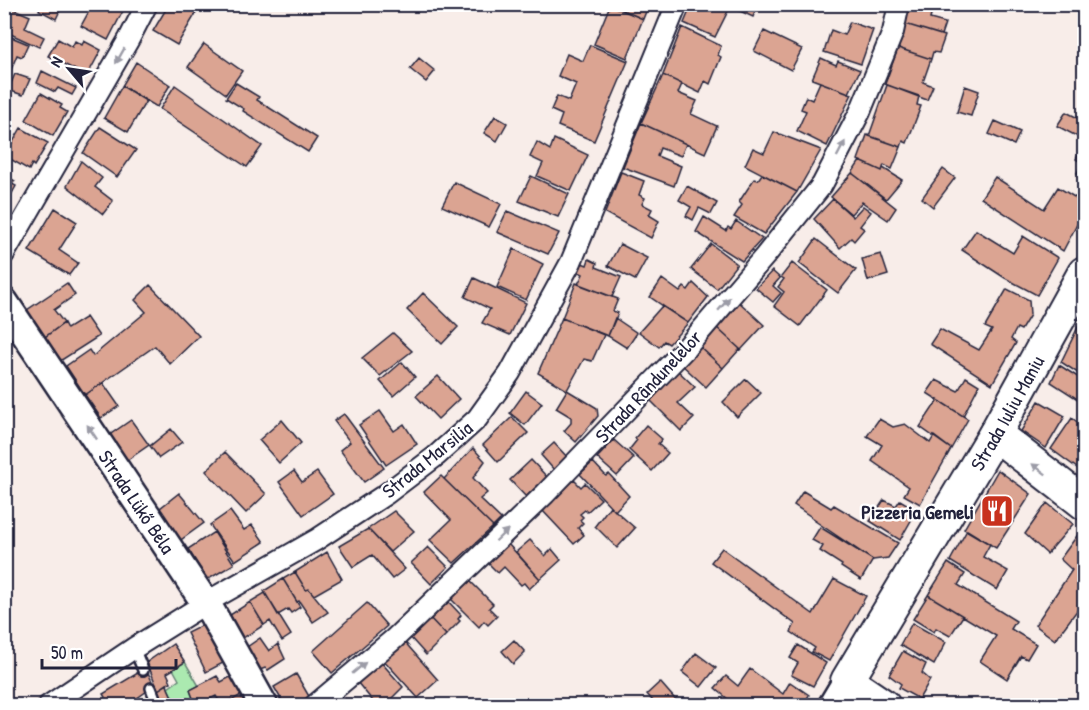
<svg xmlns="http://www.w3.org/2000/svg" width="1089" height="710" font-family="'Patrick Hand',sans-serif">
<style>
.green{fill:#abe9b0;stroke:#668676;stroke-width:1.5}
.building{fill:#dba492;stroke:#22223b;stroke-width:1.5}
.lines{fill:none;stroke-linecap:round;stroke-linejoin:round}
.lane-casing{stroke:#22223b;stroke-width:14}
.street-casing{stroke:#22223b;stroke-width:24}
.secondary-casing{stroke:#22223b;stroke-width:32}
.primary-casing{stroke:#22223b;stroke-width:36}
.lane{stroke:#fff;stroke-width:9}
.street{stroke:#fff;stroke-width:20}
.secondary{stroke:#fff;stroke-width:27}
.primary{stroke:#fff;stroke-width:32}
.oneway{fill:#9c9ca7}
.labels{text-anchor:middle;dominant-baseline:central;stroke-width:4.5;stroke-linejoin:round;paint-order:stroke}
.street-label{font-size:20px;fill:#22223b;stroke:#fff}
.poi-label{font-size:20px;font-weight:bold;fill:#22223b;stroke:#fff;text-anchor:end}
</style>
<rect width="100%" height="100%" fill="#f8ede9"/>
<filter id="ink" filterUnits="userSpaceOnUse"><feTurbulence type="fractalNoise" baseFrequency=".0167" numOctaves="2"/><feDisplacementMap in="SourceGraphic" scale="12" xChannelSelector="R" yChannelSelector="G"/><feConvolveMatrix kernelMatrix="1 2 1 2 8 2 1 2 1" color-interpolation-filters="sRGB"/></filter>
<g filter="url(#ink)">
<path class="green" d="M 185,662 L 199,686 L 190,690 L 194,701 L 184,705 L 176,705 L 168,688 L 179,680 L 173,669 Z"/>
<path class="building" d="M 42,4 L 63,4 L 56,19 L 39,10 Z
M 93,4 L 126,5 L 108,40 L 81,26 Z
M 169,4 L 201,5 L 177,45 L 153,31 Z
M 609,4 L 649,4 L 643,19 Z
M 692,4 L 725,4 L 730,7 L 715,37 L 684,23 Z
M 725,4 L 758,4 L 753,17 Z
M 911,4 L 934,4 L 930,19 L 945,23 L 941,35 L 905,24 Z
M 4,5 L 30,16 L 25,28 L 44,37 L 39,47 L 4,31 Z
M 610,5 L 643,19 L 627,58 L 594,44 Z
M 850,22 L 873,30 L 861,64 L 824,52 L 831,30 L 844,35 Z
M 905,24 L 945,36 L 939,53 L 933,52 L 931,59 L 898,48 Z
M 682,27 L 721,46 L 718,55 L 721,57 L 710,84 L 705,81 L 700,93 L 663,75 Z
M 764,31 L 802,49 L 791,70 L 754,51 Z
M 4,34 L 28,44 L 22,57 L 17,55 L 10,72 L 4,70 Z
M 58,39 L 72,47 L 75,41 L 82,45 L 84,41 L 101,50 L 87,76 L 48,56 Z
M 204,44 L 242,71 L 226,94 L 188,67 Z
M 590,45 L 628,61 L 594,141 L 558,126 L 562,115 L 551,110 L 557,96 L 569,101 L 576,84 L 558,76 L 567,54 L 583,61 Z
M 898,48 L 931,59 L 923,82 L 933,86 L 927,100 L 885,84 Z
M 419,58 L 435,71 L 426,82 L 410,69 Z
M 821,58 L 836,65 L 838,61 L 860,70 L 849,93 L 812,79 Z
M 136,62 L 170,85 L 157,107 L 122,86 Z
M 42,71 L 76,88 L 72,95 L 58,88 L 55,92 L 37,83 Z
M 15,74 L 30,79 L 23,95 L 8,90 Z
M 663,75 L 682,84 L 678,93 L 697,101 L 691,114 L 717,126 L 705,153 L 641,123 Z
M 820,82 L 852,94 L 827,146 L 797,131 L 806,111 L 801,109 L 806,97 L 812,100 Z
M 236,83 L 259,97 L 257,100 L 317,138 L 308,152 L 243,111 L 244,109 L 226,98 Z
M 175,85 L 262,146 L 247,167 L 160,109 Z
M 887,85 L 919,96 L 917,105 L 921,106 L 907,143 L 903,141 L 901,147 L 869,136 Z
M 122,86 L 146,101 L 128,132 L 104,118 Z
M 965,86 L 979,91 L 971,116 L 957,112 Z
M 41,93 L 62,105 L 60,108 L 67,112 L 53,136 L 26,120 Z
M 1066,112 L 1084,121 L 1084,140 L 1057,126 Z
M 495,116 L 507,123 L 497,141 L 484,133 Z
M 995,121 L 1020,132 L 1014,145 L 989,134 Z
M 641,123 L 686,144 L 681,156 L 660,148 L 657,156 L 681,166 L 674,186 L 623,167 Z
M 100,127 L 136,150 L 117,177 L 83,153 Z
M 21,128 L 48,143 L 34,166 L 32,164 L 29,170 L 5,156 Z
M 774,132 L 821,150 L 797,192 L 745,165 L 753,148 L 764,153 Z
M 867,135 L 901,147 L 892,169 L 884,165 L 882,171 L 858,160 Z
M 554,139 L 588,155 L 571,191 L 537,176 L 543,163 L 530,157 L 537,142 L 550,150 Z
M 1084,145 L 1084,178 L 1077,173 L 1082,163 L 1076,159 Z
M 81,161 L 102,178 L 95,187 L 113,201 L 103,214 L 67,186 Z
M 860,161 L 882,171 L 883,168 L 902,180 L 886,199 L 852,173 Z
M 943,169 L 955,178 L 933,207 L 922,198 Z
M 621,172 L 644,181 L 639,195 L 645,198 L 642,204 L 652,209 L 649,215 L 659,221 L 651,238 L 605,213 Z
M 852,173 L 896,208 L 888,220 L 862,202 L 851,214 L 831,197 Z
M 762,174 L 797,192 L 764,234 L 734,217 L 742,205 L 739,202 L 754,179 L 758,180 Z
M 4,175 L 15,181 L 12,184 L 16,186 L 4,208 Z
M 531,176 L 569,194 L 558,217 L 519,201 Z
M 995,177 L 1044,209 L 1058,187 L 1084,203 L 1084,211 L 1063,251 L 981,198 Z
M 454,182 L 501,204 L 489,227 L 442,206 Z
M 687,186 L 717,203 L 711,214 L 699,208 L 693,220 L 686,216 L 691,207 L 679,200 Z
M 833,199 L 853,217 L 863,206 L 871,212 L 860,226 L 864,229 L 854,241 L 851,238 L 840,248 L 814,219 Z
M 55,208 L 77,222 L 59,250 L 78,263 L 69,275 L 29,251 Z
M 507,211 L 559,233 L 548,254 L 497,232 Z
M 704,217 L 726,231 L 728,227 L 731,229 L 736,221 L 762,239 L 742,261 L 696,232 Z
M 976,230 L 1013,253 L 1023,236 L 1058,258 L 1037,295 L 1005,278 L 962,250 Z
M 816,239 L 856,270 L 838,293 L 799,263 Z
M 620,244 L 647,258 L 635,280 L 608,266 Z
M 711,244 L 737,264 L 717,289 L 691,269 Z
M 514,249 L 543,264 L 526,300 L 497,287 Z
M 881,254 L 888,275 L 868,281 L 862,259 Z
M 589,259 L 597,263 L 596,267 L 621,277 L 612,297 L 578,284 L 583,274 L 579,272 L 582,263 L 587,265 Z
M 792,263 L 827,290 L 800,326 L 774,306 L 784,292 L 778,287 L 784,279 L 781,277 Z
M 772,271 L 780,278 L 773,286 L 781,293 L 773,302 L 756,288 Z
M 474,278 L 526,303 L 510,335 L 482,323 L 490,309 L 465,297 Z
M 662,279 L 680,292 L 684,287 L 688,290 L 693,283 L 708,297 L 688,323 L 650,297 Z
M 67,283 L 75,295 L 54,310 L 64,323 L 45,337 L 27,310 Z
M 576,283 L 618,299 L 613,311 L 618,313 L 608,336 L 562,318 Z
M 150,285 L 199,336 L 170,364 L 155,346 L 85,395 L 66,366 L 89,350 L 93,356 L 146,312 L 135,300 Z
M 1007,289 L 1029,300 L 1030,315 L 1021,330 L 1017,328 L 1011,339 L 1016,343 L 992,384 L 930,344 L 940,329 L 979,350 L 992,330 L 985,327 Z
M 423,293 L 458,327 L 442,344 L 407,310 Z
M 738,301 L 764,325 L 741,350 L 715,326 Z
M 662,306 L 688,323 L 669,344 L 664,341 L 659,347 L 639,332 Z
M 86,317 L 99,336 L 60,361 L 45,337 L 64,323 L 67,329 Z
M 562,318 L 604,335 L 592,361 L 584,359 L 567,390 L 538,373 Z
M 615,318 L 637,333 L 627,348 L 608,336 Z
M 1080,323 L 1084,326 L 1084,377 L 1061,362 Z
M 715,326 L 740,349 L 723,368 L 698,345 Z
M 393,333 L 412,351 L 380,376 L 362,358 Z
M 698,345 L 723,368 L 706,387 L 681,364 Z
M 402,362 L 415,377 L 393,396 L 380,381 Z
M 1059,365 L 1084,381 L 1084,392 L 1079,400 L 1051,382 Z
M 675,368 L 695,387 L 678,403 L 694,418 L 681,431 L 647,397 Z
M 438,376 L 459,399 L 438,419 L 416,396 Z
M 966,377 L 979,385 L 963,416 L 927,393 L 936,380 L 958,391 Z
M 746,379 L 761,393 L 737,417 L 723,402 Z
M 103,383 L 119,406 L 101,418 L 85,395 Z
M 567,390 L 597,408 L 598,416 L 576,442 L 564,431 L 571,423 L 571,417 L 556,408 Z
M 526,391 L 542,403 L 525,425 L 510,413 Z
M 938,400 L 968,419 L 951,449 L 920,427 Z
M 1039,401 L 1065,416 L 1046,448 L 1021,431 Z
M 380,411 L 394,431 L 404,424 L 417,444 L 386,465 L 359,425 Z
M 344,414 L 384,468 L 364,482 L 340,450 L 350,442 L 334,421 Z
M 512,417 L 528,433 L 498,462 L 483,445 Z
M 1072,418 L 1084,427 L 1084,473 L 1051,449 Z
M 879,419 L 893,427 L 905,424 L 930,443 L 934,436 L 951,449 L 920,504 L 904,495 L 909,487 L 872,461 L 882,445 L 867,436 Z
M 131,420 L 149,445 L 126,461 L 108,436 Z
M 282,420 L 301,443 L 279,463 L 259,440 Z
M 646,425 L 662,439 L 658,444 L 668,453 L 652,471 L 629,450 L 637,440 L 635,438 Z
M 171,429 L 182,442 L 159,458 L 150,446 Z
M 614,440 L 634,458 L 617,476 L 597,458 Z
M 554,443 L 569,459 L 555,471 L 541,455 Z
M 473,448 L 485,461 L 473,478 L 487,493 L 480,499 L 501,519 L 493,527 L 444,479 Z
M 225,452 L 266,494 L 246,513 L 206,471 Z
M 531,460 L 547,477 L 526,497 L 510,480 Z
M 593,462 L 606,476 L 609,474 L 629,496 L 615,511 L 580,474 Z
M 998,470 L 1031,494 L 996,548 L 964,529 Z
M 294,471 L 302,482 L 317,472 L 333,494 L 303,515 L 279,482 Z
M 441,476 L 493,527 L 454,563 L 430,540 L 451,520 L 424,492 Z
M 574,480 L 581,487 L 585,483 L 601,499 L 587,512 L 585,510 L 580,514 L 583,517 L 580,520 L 583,523 L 578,528 L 584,535 L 574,544 L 542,510 Z
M 803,491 L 831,508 L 834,505 L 898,543 L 888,558 L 873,560 L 815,521 L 816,520 L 794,505 Z
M 179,493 L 204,523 L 178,542 L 155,512 Z
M 884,500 L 896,506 L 900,500 L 917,510 L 900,540 L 870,521 Z
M 1047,503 L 1073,524 L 1047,554 L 1025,534 Z
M 610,506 L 635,528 L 617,548 L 595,526 Z
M 230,511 L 244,530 L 252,525 L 264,542 L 235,561 L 210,525 Z
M 394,511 L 414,531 L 390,552 L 368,529 Z
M 820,527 L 873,560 L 861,580 L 841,567 L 842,565 L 820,551 L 823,546 L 812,540 Z
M 368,529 L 405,569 L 392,579 L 372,555 L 353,567 L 339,546 Z
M 1082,529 L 1084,532 L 1084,601 L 1055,640 L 1035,625 L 1072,570 L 1060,559 Z
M 967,530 L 990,544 L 983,557 L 1008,571 L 997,590 L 950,561 Z
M 214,532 L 234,564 L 207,580 L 188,549 Z
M 530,540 L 545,556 L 552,549 L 561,560 L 540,579 L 516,552 Z
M 508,544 L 540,579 L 529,589 L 524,583 L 521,585 L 504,567 L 498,573 L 488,563 Z
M 428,547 L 448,567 L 431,584 L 411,563 Z
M 722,548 L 813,614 L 834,579 L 866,596 L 829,661 L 812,652 L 815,648 L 791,632 L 795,624 L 711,562 Z
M 327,552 L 342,579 L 314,595 L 309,589 L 306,590 L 295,572 Z
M 948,563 L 965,574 L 958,585 L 1016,621 L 1011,629 L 1036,644 L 1027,659 L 1021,656 L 1007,679 L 980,661 L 996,636 L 928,595 Z
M 295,572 L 306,590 L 309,589 L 328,612 L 313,622 L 299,601 L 297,602 L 283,579 Z
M 467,578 L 493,604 L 489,608 L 497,616 L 488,625 L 484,621 L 479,627 L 449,597 Z
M 283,579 L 300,607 L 291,613 L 288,609 L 278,615 L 264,591 Z
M 265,593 L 291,635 L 282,641 L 270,621 L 264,625 L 250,602 Z
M 928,595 L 963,616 L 950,636 L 936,628 L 934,632 L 913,619 Z
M 446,599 L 461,615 L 458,619 L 460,621 L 446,635 L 428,616 Z
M 250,602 L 264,625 L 243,638 L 230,615 Z
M 367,603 L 387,626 L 332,673 L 313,651 Z
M 428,616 L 446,635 L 426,655 L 408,635 Z
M 207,623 L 223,663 L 206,672 L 187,633 Z
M 912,623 L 946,642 L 934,665 L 900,645 Z
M 260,638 L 269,651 L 278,644 L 285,659 L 268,670 L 265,668 L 260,670 L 247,647 Z
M 402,639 L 438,680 L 418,698 L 381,657 Z
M 514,640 L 525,652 L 513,664 L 502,651 Z
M 173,644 L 185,662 L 167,673 L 171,682 L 158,690 L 147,662 Z
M 798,645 L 826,663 L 813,686 L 791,675 L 798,663 L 790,658 Z
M 903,651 L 926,664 L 922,673 L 930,680 L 919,699 L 899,688 L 901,684 L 889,675 Z
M 696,653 L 716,668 L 701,687 L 682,672 Z
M 380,661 L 403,687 L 384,706 L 377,706 L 357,682 Z
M 146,668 L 154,686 L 126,706 L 108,706 L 110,705 L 103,694 Z
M 750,669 L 783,694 L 790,682 L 809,695 L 803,706 L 736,706 L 715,688 L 726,676 L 738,686 Z
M 296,674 L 310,698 L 298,706 L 285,706 L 274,687 Z
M 234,675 L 243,694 L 222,706 L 216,696 L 196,706 L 190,690 L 217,676 L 221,682 Z
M 660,682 L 681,706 L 657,706 L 647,694 Z
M 167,684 L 168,688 L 176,706 L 165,706 L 158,690 Z
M 243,694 L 249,706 L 222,706 Z"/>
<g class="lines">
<defs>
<path id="lane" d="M 134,648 L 143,670
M 151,688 L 158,706"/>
<path id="street" d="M 4,254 L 129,39 L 147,4
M 48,706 L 134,648 L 214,598 L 316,540 L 386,494 L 436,456 L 477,419 L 510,373 L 571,262 L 677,4
M 314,706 L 394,639 L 545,494 L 686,348 L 765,256 L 822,185 L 860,112 L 893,32 L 899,4"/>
<g id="secondary">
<path id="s1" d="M 4,302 L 212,613 L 264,706"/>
<path d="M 832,706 L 847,681"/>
</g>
<g id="primary">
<path d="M 995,434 L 1084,503"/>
<path id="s2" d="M 884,706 L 847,681 L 995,434 L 1084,273"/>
</g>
</defs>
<use href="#lane" class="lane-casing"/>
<use href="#street" class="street-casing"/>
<use href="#secondary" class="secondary-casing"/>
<use href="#primary" class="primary-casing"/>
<use href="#lane" class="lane"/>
<use href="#street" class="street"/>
<use href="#secondary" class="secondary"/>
<use href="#primary" class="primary"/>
</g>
<defs><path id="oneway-solid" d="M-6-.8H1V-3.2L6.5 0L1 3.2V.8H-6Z" transform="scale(1.5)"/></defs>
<g class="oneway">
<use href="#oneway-solid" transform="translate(120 56) rotate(120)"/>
<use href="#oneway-solid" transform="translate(841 149) rotate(-62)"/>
<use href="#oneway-solid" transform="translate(724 304) rotate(-49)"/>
<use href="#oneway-solid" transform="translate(92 432) rotate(-124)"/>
<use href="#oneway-solid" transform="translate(1039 469) rotate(-143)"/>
<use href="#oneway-solid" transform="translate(502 535) rotate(-44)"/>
<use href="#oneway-solid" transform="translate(359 668) rotate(-40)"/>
</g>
</g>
<defs>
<symbol id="restaurant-square" viewBox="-11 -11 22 22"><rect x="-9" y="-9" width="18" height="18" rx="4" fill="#c8321e" stroke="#fff"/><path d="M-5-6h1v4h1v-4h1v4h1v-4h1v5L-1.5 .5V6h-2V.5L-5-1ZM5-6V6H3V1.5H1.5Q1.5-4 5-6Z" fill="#fff"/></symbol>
</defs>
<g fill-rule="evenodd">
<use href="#restaurant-square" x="978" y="492" width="38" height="38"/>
</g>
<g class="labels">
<g class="street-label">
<text transform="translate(648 386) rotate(-47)">Strada Rândunelelor</text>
<text stroke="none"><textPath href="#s2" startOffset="357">Strada Iuliu Maniu</textPath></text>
<text transform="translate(427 459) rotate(-39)">Strada Marsilia</text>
<text stroke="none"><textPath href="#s1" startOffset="240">Strada Lükő Béla</textPath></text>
</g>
<g class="poi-label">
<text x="974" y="511">Pizzeria Gemeli</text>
</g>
</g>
<rect width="1089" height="710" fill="none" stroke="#fff" stroke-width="24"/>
<rect x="12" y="12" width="1065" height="686" fill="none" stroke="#22223b" stroke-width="2" filter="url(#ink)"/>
<g transform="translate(69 69) rotate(299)" stroke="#ffffff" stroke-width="4.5" paint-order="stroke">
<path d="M0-4.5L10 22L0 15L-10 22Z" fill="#22223b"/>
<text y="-9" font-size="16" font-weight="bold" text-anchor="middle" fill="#22223b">N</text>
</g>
<path d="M42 659v9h134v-9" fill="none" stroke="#22223b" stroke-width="3"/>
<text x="51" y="659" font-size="18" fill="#22223b" stroke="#ffffff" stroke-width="4.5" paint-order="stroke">50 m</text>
</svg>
